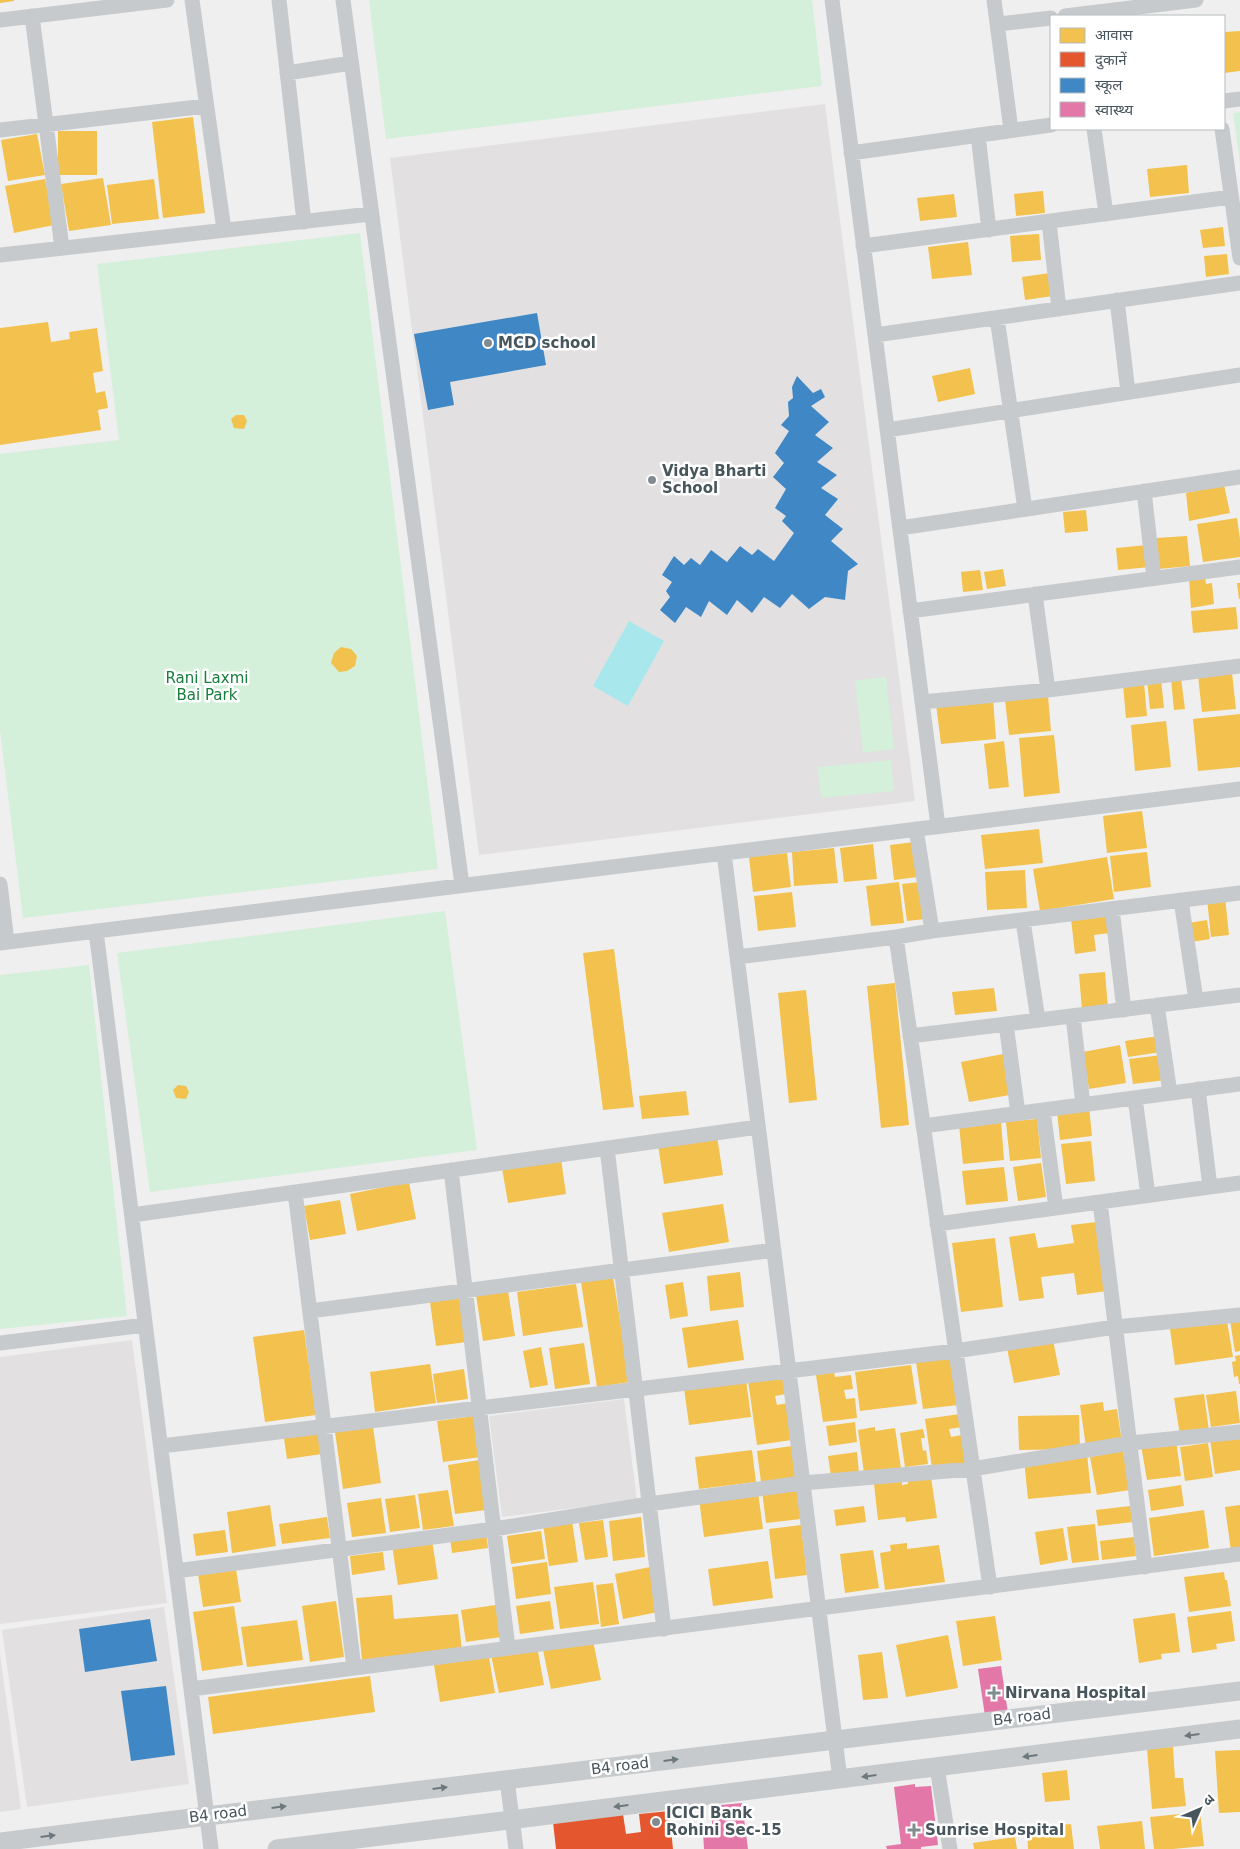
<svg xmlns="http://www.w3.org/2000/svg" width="1240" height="1849" font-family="'DejaVu Sans','Noto Sans Devanagari',sans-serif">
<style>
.education{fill:#e2e0e1}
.green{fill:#d4efda}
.water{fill:#a8e8ed}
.homes{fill:#f2c14e}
.shops{fill:#e4572e}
.schools{fill:#3f88c5}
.health{fill:#e377a8}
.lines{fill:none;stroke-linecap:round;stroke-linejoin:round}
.minor{stroke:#c7cacc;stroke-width:15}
.tertiary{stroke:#c7cacc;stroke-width:19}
.oneway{fill:#6d787e}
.poi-dot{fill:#828b8f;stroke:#fff;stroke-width:2}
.labels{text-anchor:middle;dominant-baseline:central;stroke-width:5;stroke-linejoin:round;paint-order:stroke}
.poi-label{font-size:15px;font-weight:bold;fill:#47555c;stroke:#fff;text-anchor:start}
.park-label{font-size:15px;fill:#177e3c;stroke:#fff}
.street-label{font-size:15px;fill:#47555c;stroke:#fff}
</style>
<rect width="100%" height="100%" fill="#f0efef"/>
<path class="education" d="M 825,104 L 915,801 L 479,855 L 390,158 Z
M 132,1340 L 167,1603 L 0,1624 L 0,1357 Z
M 624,1399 L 637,1500 L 502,1517 L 489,1416 Z
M 164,1607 L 189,1784 L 27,1807 L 2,1630 Z
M 0,1654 L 21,1809 L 0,1812 Z"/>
<path class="green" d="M 369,0 L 812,0 L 822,86 L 386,139 Z
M 1240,112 L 1240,163 L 1233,113 Z
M 360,233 L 438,869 L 23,918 L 0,730 L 0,454 L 119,440 L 97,264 Z
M 886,677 L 894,749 L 863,753 L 855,680 Z
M 891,760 L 894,791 L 821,798 L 818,767 Z
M 445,911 L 477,1150 L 150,1192 L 117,953 Z
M 89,965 L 127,1316 L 0,1329 L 0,975 Z"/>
<path class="water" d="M 629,621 L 664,641 L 628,706 L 593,686 Z"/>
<path class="homes" d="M 0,0 L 14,0 L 14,1 L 0,3 Z
M 1240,31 L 1240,71 L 1224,73 L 1224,32 Z
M 193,117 L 205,213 L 163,218 L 152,122 Z
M 58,131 L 97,131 L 97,175 L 58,175 Z
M 37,134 L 45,175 L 8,181 L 1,140 Z
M 1187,165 L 1189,193 L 1150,197 L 1147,169 Z
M 103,178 L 111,225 L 69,231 L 61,184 Z
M 45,179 L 54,225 L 14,233 L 5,186 Z
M 154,179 L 159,219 L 112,224 L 107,185 Z
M 1043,191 L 1045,213 L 1016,216 L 1014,194 Z
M 954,194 L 957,217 L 920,221 L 917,198 Z
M 1223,227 L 1225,246 L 1203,248 L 1200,230 Z
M 1039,234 L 1041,260 L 1012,262 L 1010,236 Z
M 968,242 L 972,275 L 932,279 L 928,247 Z
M 1227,254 L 1229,274 L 1206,277 L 1204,256 Z
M 1050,273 L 1053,296 L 1025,300 L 1022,277 Z
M 48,322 L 51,342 L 70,339 L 69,332 L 97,328 L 103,371 L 93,373 L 96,393 L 105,391 L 108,408 L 98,410 L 101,430 L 0,445 L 0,328 Z
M 970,368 L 975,394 L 938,402 L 932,376 Z
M 236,415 L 244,415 L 247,421 L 244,429 L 234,428 L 231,419 Z
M 1224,485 L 1230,513 L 1189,521 L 1186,493 Z
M 1086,510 L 1088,531 L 1065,533 L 1063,512 Z
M 1237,518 L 1240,539 L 1240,557 L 1203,562 L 1197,524 Z
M 1187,536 L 1190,566 L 1159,569 L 1156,538 Z
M 1147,545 L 1150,567 L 1118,570 L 1116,548 Z
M 1003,569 L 1006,586 L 987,589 L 984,572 Z
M 980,570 L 983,590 L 963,592 L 961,572 Z
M 1205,576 L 1206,584 L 1212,583 L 1214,604 L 1191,608 L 1189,578 Z
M 1237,583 L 1240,583 L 1240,599 L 1239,599 Z
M 1236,607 L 1238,629 L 1193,633 L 1191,611 Z
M 341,647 L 351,649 L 357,656 L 355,666 L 347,671 L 339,672 L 331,663 L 334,653 Z
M 1232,673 L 1236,709 L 1202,712 L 1198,676 Z
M 1181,678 L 1185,709 L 1174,710 L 1171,679 Z
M 1161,679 L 1164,708 L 1150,709 L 1147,680 Z
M 1144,683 L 1147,716 L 1126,718 L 1123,685 Z
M 1048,696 L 1051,731 L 1009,735 L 1005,700 Z
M 993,698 L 996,739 L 941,744 L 936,704 Z
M 1240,714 L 1240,767 L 1198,771 L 1193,719 Z
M 1166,721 L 1171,767 L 1135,771 L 1131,725 Z
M 1054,735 L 1060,793 L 1024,797 L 1019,738 Z
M 1004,741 L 1009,787 L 989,789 L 984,744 Z
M 1142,811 L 1147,848 L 1107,853 L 1103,816 Z
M 1039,829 L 1043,863 L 985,869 L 981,835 Z
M 914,842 L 918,877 L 894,880 L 890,845 Z
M 873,844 L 877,879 L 844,882 L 840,848 Z
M 834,848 L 838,883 L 794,886 L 792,852 Z
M 1147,852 L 1151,887 L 1114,892 L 1110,856 Z
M 787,853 L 791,887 L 753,892 L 749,857 Z
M 1107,857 L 1114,899 L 1040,911 L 1033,869 Z
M 1025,870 L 1027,908 L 987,910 L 985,872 Z
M 899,882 L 904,923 L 871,926 L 866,886 Z
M 920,882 L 925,919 L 907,921 L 902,884 Z
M 792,892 L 796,927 L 758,931 L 754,896 Z
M 1225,897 L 1229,935 L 1211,937 L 1207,899 Z
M 1108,915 L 1110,933 L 1094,935 L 1096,951 L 1075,954 L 1071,919 Z
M 1207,920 L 1210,939 L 1191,942 L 1188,923 Z
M 614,949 L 634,1107 L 603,1110 L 583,953 Z
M 1105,972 L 1108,1008 L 1082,1010 L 1079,974 Z
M 895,983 L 909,1125 L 881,1128 L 867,986 Z
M 994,988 L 997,1011 L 955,1015 L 952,992 Z
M 806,990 L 817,1100 L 789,1103 L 778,993 Z
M 1158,1036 L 1161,1052 L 1128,1057 L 1125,1041 Z
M 1120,1045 L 1126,1083 L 1089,1089 L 1083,1052 Z
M 1003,1054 L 1010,1095 L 969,1102 L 961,1062 Z
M 1162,1055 L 1166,1080 L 1133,1084 L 1129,1059 Z
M 178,1085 L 186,1086 L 189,1092 L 186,1099 L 176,1098 L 173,1090 Z
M 686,1091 L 689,1115 L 642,1119 L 639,1096 Z
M 1089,1107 L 1092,1136 L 1060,1140 L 1057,1111 Z
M 1037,1119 L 1041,1158 L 1010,1161 L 1006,1122 Z
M 1001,1121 L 1004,1160 L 963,1164 L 959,1125 Z
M 717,1136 L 723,1175 L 664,1184 L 658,1145 Z
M 1091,1141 L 1095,1181 L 1066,1184 L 1061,1144 Z
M 561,1159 L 566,1194 L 508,1203 L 502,1168 Z
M 1041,1163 L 1046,1197 L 1018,1201 L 1013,1167 Z
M 1004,1167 L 1008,1201 L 966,1205 L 962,1171 Z
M 409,1182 L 416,1219 L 357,1231 L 350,1194 Z
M 340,1200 L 346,1234 L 310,1240 L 304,1206 Z
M 723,1204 L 729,1242 L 669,1252 L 662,1213 Z
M 1097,1222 L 1107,1291 L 1077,1295 L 1074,1273 L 1041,1277 L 1044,1298 L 1019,1301 L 1009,1237 L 1035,1233 L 1038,1248 L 1074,1243 L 1071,1225 Z
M 995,1238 L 1003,1307 L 961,1312 L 952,1243 Z
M 740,1272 L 744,1307 L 710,1311 L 707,1276 Z
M 613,1277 L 630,1382 L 597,1387 L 581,1282 Z
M 683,1282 L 688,1316 L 670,1319 L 665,1285 Z
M 576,1284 L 583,1327 L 523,1336 L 517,1292 Z
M 508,1291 L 515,1336 L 483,1341 L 476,1295 Z
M 461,1298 L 467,1342 L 436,1346 L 430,1302 Z
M 1240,1318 L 1240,1351 L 1235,1352 L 1230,1320 Z
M 738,1320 L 744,1360 L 688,1368 L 682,1328 Z
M 1227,1321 L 1233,1357 L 1175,1365 L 1170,1329 Z
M 304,1330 L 316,1415 L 265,1422 L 253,1337 Z
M 1053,1340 L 1060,1375 L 1014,1383 L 1007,1348 Z
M 584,1343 L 590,1384 L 555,1389 L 549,1348 Z
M 541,1347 L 548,1385 L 530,1388 L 523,1351 Z
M 1240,1355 L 1240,1384 L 1239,1384 L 1238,1376 L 1234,1377 L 1232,1362 L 1236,1361 L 1235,1356 Z
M 952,1357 L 958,1405 L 923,1409 L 916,1362 Z
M 430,1364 L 436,1403 L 375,1412 L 370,1372 Z
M 911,1365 L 917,1404 L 860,1411 L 855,1372 Z
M 464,1369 L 468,1399 L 437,1403 L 433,1374 Z
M 834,1372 L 835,1377 L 851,1375 L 853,1389 L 844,1390 L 846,1399 L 855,1398 L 857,1418 L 823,1422 L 816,1375 Z
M 784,1375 L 786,1394 L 775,1396 L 777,1405 L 788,1403 L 792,1440 L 757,1445 L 748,1380 Z
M 746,1380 L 751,1417 L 689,1425 L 684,1388 Z
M 1236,1391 L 1240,1423 L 1211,1427 L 1206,1395 Z
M 1204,1394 L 1209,1431 L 1180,1435 L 1174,1398 Z
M 1103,1402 L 1104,1411 L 1117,1409 L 1122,1443 L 1086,1447 L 1080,1405 Z
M 960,1414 L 962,1427 L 949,1429 L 951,1437 L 962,1435 L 967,1463 L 932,1468 L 925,1419 Z
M 1079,1415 L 1080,1449 L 1019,1450 L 1018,1416 Z
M 475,1416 L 481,1457 L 443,1462 L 437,1421 Z
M 855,1422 L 857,1442 L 829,1446 L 826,1426 Z
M 373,1427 L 381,1483 L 343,1489 L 335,1432 Z
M 875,1427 L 875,1431 L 895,1428 L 901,1468 L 864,1473 L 858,1430 Z
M 923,1429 L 925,1438 L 921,1438 L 923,1451 L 926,1450 L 928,1464 L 905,1467 L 900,1433 Z
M 319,1433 L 322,1454 L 287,1459 L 284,1438 Z
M 1240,1435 L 1240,1470 L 1215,1474 L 1210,1439 Z
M 1176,1440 L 1181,1476 L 1147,1480 L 1141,1445 Z
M 1208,1443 L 1213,1477 L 1185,1481 L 1180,1447 Z
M 792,1446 L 796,1478 L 761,1482 L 757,1451 Z
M 752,1450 L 756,1482 L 699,1489 L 695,1457 Z
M 1123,1451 L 1130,1490 L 1097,1495 L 1090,1457 Z
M 857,1452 L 859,1473 L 831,1476 L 828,1456 Z
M 1087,1454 L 1091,1493 L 1028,1499 L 1024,1460 Z
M 479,1460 L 486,1510 L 455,1514 L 448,1465 Z
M 931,1477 L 937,1518 L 906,1522 L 905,1517 L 878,1520 L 874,1484 L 902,1481 L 902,1485 L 908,1484 L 908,1480 Z
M 1181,1485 L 1184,1506 L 1151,1511 L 1148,1490 Z
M 797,1486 L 801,1519 L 766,1523 L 762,1491 Z
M 448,1490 L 454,1526 L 423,1530 L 418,1494 Z
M 758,1492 L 763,1529 L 704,1537 L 699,1499 Z
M 415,1495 L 420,1528 L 390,1532 L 385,1499 Z
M 381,1498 L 386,1533 L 352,1537 L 347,1503 Z
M 270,1505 L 276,1546 L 232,1553 L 227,1512 Z
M 1240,1505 L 1240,1550 L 1231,1551 L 1225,1507 Z
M 864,1506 L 866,1522 L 836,1526 L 834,1510 Z
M 1130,1506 L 1133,1522 L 1098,1526 L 1096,1510 Z
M 1204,1510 L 1209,1548 L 1154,1556 L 1149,1518 Z
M 327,1517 L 330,1538 L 282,1544 L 279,1524 Z
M 641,1517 L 645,1557 L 613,1561 L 609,1521 Z
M 603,1520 L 608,1557 L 585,1560 L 579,1523 Z
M 572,1521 L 578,1562 L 549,1566 L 543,1524 Z
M 1095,1524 L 1099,1560 L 1072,1563 L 1067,1527 Z
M 801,1525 L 807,1575 L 775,1579 L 769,1529 Z
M 1063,1528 L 1068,1560 L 1040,1565 L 1035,1532 Z
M 225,1530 L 228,1552 L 196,1556 L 193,1534 Z
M 541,1531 L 545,1559 L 511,1564 L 507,1536 Z
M 486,1532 L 488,1548 L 452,1553 L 450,1537 Z
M 1134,1537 L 1136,1556 L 1102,1560 L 1100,1541 Z
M 432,1540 L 438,1579 L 398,1585 L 392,1545 Z
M 907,1543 L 907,1549 L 939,1545 L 945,1582 L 885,1590 L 880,1553 L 891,1551 L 890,1545 Z
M 873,1550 L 879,1588 L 845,1593 L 840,1554 Z
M 383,1552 L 385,1570 L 352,1575 L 350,1556 Z
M 768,1561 L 773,1598 L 713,1606 L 708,1569 Z
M 547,1562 L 551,1594 L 516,1599 L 512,1567 Z
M 650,1567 L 658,1612 L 623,1619 L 615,1574 Z
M 236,1569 L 241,1602 L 203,1607 L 198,1574 Z
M 1224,1572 L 1225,1580 L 1227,1580 L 1231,1606 L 1189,1612 L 1184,1577 Z
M 593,1582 L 599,1624 L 560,1629 L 554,1587 Z
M 613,1583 L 619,1624 L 601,1627 L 596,1585 Z
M 392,1595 L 394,1619 L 458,1614 L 462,1651 L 362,1660 L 356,1598 Z
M 336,1601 L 344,1657 L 310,1662 L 302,1606 Z
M 550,1601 L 554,1629 L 520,1634 L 516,1606 Z
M 496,1605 L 501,1637 L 466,1642 L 461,1610 Z
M 234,1606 L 243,1665 L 202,1671 L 193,1612 Z
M 1231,1611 L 1235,1641 L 1216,1644 L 1217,1649 L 1192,1653 L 1187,1617 Z
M 1175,1613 L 1180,1652 L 1161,1654 L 1162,1659 L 1139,1663 L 1133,1619 Z
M 995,1616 L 1002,1660 L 963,1666 L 956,1621 Z
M 297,1620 L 303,1660 L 247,1667 L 241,1627 Z
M 948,1635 L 958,1688 L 906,1697 L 896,1645 Z
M 593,1641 L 601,1680 L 551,1689 L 543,1650 Z
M 537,1646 L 544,1685 L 499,1693 L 491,1655 Z
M 882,1652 L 888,1698 L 863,1700 L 858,1655 Z
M 489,1657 L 495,1693 L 440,1702 L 434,1665 Z
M 370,1676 L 375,1712 L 213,1734 L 208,1697 Z
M 1173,1747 L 1175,1778 L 1183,1778 L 1186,1806 L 1152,1809 L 1147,1749 Z
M 1240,1750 L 1240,1812 L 1219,1813 L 1215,1751 Z
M 1067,1770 L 1070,1800 L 1045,1802 L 1042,1773 Z
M 1200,1812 L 1204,1846 L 1173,1849 L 1154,1849 L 1150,1817 Z
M 1142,1821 L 1145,1849 L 1100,1849 L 1097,1826 Z
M 1071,1824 L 1074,1849 L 1028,1849 L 1027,1828 Z
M 1015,1837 L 1017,1849 L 974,1849 L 973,1843 Z"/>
<path class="shops" d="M 669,1811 L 673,1849 L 556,1849 L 553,1822 L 623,1814 L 626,1834 L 641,1832 L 639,1814 Z"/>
<path class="schools" d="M 537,313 L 546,365 L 450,382 L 454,405 L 428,410 L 414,334 Z
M 797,376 L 813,393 L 821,389 L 825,397 L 811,406 L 829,422 L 815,435 L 833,448 L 817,462 L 837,475 L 821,488 L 838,499 L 825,515 L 843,529 L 831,541 L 858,564 L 848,571 L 845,600 L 825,597 L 809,609 L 792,594 L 780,608 L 764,597 L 752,613 L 737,600 L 727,615 L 709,601 L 701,617 L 686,607 L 675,623 L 660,610 L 670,597 L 666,591 L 672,582 L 662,575 L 674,556 L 684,565 L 691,558 L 700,565 L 711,550 L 727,562 L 740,546 L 752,555 L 758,549 L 774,561 L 794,533 L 782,521 L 786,516 L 775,508 L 786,489 L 773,477 L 784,463 L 775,453 L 789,431 L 781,425 L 789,416 L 788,402 L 793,398 L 792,387 Z
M 150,1619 L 157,1661 L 85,1672 L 79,1629 Z
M 166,1686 L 175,1755 L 131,1761 L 121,1691 Z"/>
<path class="health" d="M 1001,1666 L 1008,1713 L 985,1716 L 978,1669 Z
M 915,1784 L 915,1787 L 931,1786 L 938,1845 L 921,1847 L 921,1849 L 887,1849 L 886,1846 L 901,1844 L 894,1787 Z
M 742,1803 L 748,1849 L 704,1849 L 703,1832 L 713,1831 L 710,1806 Z"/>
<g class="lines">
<path class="minor" d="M 192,0 L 224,230
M 279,0 L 304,222
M 343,0 L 462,885
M 832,0 L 938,826
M 994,0 L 1011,130
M 32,16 L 62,248
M 1065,16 L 1196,0
M 0,20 L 167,0
M 998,24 L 1051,18
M 287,73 L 351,63
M 1224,101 L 1240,99
M 1094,129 L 1106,214
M 1222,129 L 1240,258
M 0,130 L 206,106
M 978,135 L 989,230
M 851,153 L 1051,125
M 1049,222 L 1059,309
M 863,246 L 1231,197
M 0,255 L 371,214
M 1117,300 L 1128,392
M 997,318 L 1025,509
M 875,335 L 1240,283
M 887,430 L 1240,375
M 1144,491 L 1154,578
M 900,528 L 1240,477
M 1035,594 L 1048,690
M 910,611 L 1240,567
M 922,702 L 1048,690 L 1240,666
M 916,829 L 932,931
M 724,853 L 840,1779
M 0,884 L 7,942
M 1181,900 L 1196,1000
M 1112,909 L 1124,1010
M 1023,921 L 1038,1020
M 96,931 L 211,1849
M 896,937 L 990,1587
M 0,943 L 1240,789
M 737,957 L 896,937 L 932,931 L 1240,893
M 1157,1005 L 1170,1093
M 1073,1016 L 1083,1105
M 1006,1024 L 1018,1113
M 910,1036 L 1240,995
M 1198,1089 L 1210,1187
M 1135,1098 L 1148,1195
M 1043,1110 L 1056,1208
M 923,1126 L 1240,1084
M 607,1148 L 664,1629
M 451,1170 L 508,1648
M 295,1192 L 354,1668
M 1100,1202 L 1145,1567
M 132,1215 L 758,1127
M 937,1224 L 1240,1183
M 310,1311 L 774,1250
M 0,1343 L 145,1325
M 161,1446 L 955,1351 L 1115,1327 L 1240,1315
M 176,1571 L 494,1529 L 649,1504 L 802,1483 L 972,1469 L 1130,1443 L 1240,1432
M 191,1689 L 1240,1554
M 937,1767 L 950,1849
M 507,1780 L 516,1849"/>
<path class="tertiary" d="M 0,1842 L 207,1816 L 1240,1691
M 277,1849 L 1240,1729"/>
</g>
<defs><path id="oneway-solid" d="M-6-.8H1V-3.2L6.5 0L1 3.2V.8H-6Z" transform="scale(1.25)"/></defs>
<g class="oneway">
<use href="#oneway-solid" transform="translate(1192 1735) rotate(173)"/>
<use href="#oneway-solid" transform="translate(1030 1756) rotate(173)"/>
<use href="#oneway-solid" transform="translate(671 1760) rotate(-7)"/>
<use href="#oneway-solid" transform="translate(869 1776) rotate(173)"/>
<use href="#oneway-solid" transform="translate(440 1788) rotate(-7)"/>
<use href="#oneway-solid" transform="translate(621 1806) rotate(173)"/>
<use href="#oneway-solid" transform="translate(279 1807) rotate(-7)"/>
<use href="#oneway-solid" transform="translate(48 1836) rotate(-7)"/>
</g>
<g class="poi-dot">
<circle cx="488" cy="343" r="5"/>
<circle cx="652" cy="480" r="5"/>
<path d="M991.5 1685.5h5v5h5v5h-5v5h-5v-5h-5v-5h5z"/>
<circle cx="656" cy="1822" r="5"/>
<path d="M911.5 1822.5h5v5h5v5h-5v5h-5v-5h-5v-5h5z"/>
</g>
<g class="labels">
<g class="poi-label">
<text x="498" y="343">MCD school</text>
<text x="662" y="471">Vidya Bharti<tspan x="662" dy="17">School</tspan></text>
<text x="1005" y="1693">Nirvana Hospital</text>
<text x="666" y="1813">ICICI Bank<tspan x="666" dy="17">Rohini Sec-15</tspan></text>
<text x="925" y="1830">Sunrise Hospital</text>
</g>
<g class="park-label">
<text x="207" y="678">Rani Laxmi<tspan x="207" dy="17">Bai Park</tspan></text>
</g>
<g class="street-label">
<text transform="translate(1022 1717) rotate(-7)">B4 road</text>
<text transform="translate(620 1766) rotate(-7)">B4 road</text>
<text transform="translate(218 1814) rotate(-7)">B4 road</text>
</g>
</g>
<rect x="1050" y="15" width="175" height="115" fill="#ffffff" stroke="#b5bbbe"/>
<rect x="1060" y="28" width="25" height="15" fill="#f2c14e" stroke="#b5bbbe"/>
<text x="1095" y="40" font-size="15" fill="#47555c">आवास</text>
<rect x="1060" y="52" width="25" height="15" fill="#e4572e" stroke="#b5bbbe"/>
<text x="1095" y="65" font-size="15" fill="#47555c">दुकानें</text>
<rect x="1060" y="78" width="25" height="15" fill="#3f88c5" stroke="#b5bbbe"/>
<text x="1095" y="90" font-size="15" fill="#47555c">स्कूल</text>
<rect x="1060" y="102" width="25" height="15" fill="#e377a8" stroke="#b5bbbe"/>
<text x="1095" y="115" font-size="15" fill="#47555c">स्वास्थ्य</text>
<g transform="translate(1200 1809) rotate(45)" stroke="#ffffff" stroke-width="4" paint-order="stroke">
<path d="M0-4L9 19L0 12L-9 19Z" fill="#47555c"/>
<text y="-8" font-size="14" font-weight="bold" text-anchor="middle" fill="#47555c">उ</text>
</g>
</svg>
